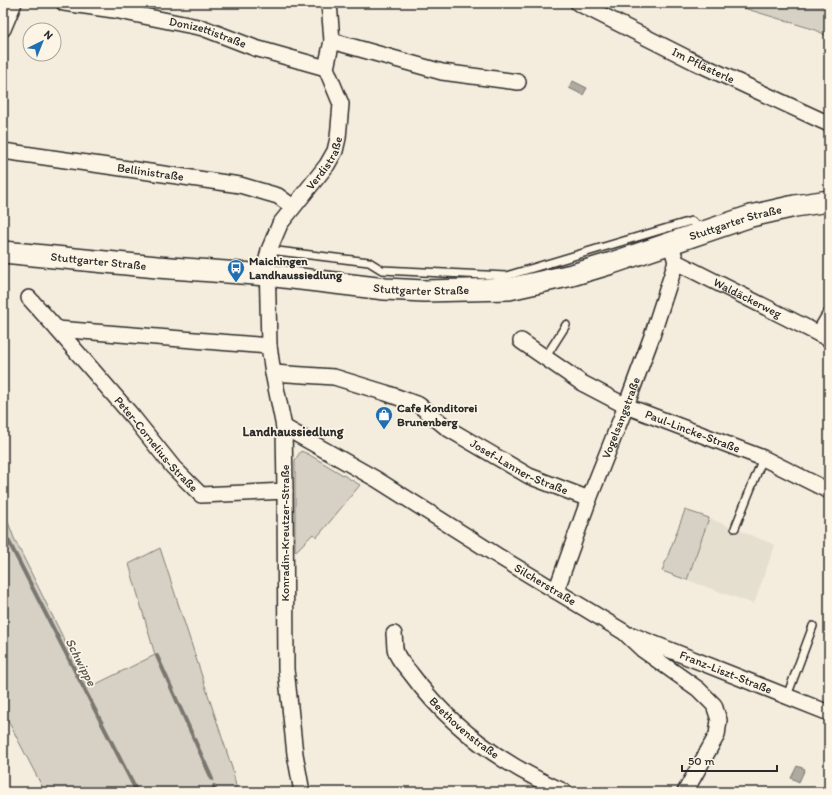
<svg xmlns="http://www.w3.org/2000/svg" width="832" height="795" font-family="Itim,sans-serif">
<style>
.built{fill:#e5dfd0}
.green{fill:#d6d1c4;stroke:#807e78}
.water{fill:#afaaa0;stroke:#7a7771}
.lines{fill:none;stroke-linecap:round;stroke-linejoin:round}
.stream{stroke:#7a7771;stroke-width:4}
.service-casing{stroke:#2b2b2b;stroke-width:10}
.minor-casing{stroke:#2b2b2b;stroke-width:18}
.secondary-casing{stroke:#2b2b2b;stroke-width:24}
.service{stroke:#fcf5e5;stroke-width:7}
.minor{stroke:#fcf5e5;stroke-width:15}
.secondary{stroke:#fcf5e5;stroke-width:21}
.labels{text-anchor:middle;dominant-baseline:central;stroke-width:3.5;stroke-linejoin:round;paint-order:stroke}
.street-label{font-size:12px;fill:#2b2b2b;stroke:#fcf5e5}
.poi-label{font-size:12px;font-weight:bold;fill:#2b2b2b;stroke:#fcf5e5;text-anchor:start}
.neighbourhood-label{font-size:13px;font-weight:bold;fill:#2b2b2b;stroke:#fcf5e5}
.water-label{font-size:13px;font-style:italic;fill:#595754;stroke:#fcf5e5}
</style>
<rect width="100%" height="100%" fill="#f4edde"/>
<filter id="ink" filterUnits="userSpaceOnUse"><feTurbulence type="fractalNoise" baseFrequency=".025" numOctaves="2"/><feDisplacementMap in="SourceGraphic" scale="8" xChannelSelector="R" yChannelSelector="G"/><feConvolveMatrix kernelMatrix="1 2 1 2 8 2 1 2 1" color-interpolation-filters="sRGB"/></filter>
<g filter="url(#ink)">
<path class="built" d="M 709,518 L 775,545 L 754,604 L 687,580 Z"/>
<path class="green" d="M 727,3 L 829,3 L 829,37 L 816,30 Z
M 301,451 L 308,454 L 360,485 L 323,530 L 317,537 L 313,534 L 295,552 L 295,460 Z
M 3,509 L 14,538 L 88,688 L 155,655 L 129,564 L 160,548 L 233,771 L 237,792 L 45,792 L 3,711 Z
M 685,510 L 709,518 L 687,580 L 662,571 Z"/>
<path class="water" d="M 573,81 L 587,88 L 583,95 L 569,88 Z
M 797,766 L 805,769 L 799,782 L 791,778 Z"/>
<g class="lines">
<path class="stream" d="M 3,531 L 4,532
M 8,540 L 137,792
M 157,656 L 212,779
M 214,786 L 216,792"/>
<defs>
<path id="service" d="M 269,250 L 369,262 L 382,270 L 506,276 L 691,221 L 703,229
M 545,358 L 566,325
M 735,528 L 763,458
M 787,696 L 813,626"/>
<g id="minor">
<path id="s1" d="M 64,3 L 114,10 L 203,28 L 255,48 L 326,68"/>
<path id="s2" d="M 578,3 L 695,62 L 829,124"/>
<path d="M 3,29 L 14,3"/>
<path d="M 332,41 L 442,72 L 518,82"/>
<path id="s3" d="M 3,151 L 240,185 L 278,196 L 293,207"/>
<path id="s4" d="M 676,262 L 829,339"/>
<path d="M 29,298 L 57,329 L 269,346"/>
<path id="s5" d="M 57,329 L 133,417 L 173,467 L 201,495 L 285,491"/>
<path d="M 819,334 L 829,317"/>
<path id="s6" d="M 521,341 L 582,383 L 626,406 L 763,458 L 829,491"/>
<path id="s7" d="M 273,373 L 334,377 L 386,393 L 419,405 L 447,428 L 529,476 L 589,499"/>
<path id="s8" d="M 284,427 L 376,479 L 498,556 L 624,632 L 643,650 L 698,689 L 714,705 L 719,720 L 717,735 L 685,792"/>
<path id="s9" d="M 556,591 L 589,499 L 626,406 L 652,336 L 676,262 L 671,244"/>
<path id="s10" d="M 394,634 C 395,640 394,647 396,652 C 398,660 407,668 412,675 C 451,728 505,766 565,792"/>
<path id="s11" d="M 632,635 L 829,713"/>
<path id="s12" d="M 302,792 L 295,754 L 286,669 L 285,491 L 284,427 L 273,373 L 269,346 L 267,259 L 269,250 L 280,224 L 327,165 L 335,151 L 338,138 L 341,104 L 326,68 L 332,41 L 329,3"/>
</g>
<g id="secondary">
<path id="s13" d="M 3,252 L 157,267 L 267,275 L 385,289 L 424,291 L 509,289 L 572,275 L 612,263 L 751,216 L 795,206 L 829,201"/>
</g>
</defs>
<use href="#service" class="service-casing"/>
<use href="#minor" class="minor-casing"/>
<use href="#secondary" class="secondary-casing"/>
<use href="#service" class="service"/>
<use href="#minor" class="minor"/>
<use href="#secondary" class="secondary"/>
</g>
</g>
<defs>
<symbol id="bus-pin" viewBox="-11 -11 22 30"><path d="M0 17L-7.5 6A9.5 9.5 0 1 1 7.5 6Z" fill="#1f6fb2" stroke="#fcf5e5"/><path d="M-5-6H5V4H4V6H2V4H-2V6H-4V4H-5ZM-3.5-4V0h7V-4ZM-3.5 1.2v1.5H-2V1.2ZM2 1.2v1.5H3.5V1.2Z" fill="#fff"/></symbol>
<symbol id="shop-pin" viewBox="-11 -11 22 30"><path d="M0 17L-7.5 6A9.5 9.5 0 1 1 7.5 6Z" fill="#1f6fb2" stroke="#fcf5e5"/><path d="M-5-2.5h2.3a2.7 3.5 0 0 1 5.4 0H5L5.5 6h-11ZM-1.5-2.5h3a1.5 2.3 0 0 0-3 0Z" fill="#fff"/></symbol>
</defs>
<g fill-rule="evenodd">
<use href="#bus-pin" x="226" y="258" width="20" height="27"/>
<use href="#shop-pin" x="374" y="405" width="20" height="27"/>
</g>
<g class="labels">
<g class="street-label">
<text stroke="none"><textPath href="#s1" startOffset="147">Donizettistraße</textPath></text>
<text stroke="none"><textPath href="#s2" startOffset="140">Im Pflästerle</textPath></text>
<text stroke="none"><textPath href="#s12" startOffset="649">Verdistraße</textPath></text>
<text stroke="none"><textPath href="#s3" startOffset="149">Bellinistraße</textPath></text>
<text stroke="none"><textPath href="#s13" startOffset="744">Stuttgarter Straße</textPath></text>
<text stroke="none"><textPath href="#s13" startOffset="96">Stuttgarter Straße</textPath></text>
<text stroke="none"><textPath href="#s13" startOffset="420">Stuttgarter Straße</textPath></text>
<text stroke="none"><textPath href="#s4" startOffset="80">Waldäckerweg</textPath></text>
<text stroke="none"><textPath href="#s9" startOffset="185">Vogelsangstraße</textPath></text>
<text stroke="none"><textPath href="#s6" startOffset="195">Paul-Lincke-Straße</textPath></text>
<text stroke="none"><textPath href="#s5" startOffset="152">Peter-Cornelius-Straße</textPath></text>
<text stroke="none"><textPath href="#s7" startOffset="269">Josef-Lanner-Straße</textPath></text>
<text transform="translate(285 533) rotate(-90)">Konradin-Kreutzer-Straße</text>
<text stroke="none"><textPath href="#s8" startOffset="305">Silcherstraße</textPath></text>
<text stroke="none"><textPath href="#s11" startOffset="101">Franz-Liszt-Straße</textPath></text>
<text stroke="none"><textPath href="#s10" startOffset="121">Beethovenstraße</textPath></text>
</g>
<g class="poi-label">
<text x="249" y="261">Maichingen<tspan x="249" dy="14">Landhaussiedlung</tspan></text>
<text x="397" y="408">Cafe Konditorei<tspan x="397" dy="14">Brunenberg</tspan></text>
</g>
<g class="neighbourhood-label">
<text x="293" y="431">Landhaussiedlung</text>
</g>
<g class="water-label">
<text transform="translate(81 662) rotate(63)">Schwippe</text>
</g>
</g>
<rect width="832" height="795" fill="none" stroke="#fcf5e5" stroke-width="16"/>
<rect x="8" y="8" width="816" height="779" fill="none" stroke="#2b2b2b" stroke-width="1.5" filter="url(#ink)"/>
<g transform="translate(42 42) rotate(43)"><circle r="19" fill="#fcf5e5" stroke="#a8a49b"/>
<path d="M0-3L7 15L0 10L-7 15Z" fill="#1f6fb2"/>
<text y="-6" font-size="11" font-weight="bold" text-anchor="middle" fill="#2b2b2b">N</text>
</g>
<path d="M682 765v6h95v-6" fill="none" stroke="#2b2b2b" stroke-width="2"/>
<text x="688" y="765" font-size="12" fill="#2b2b2b" stroke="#fcf5e5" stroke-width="3" paint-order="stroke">50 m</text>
</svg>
